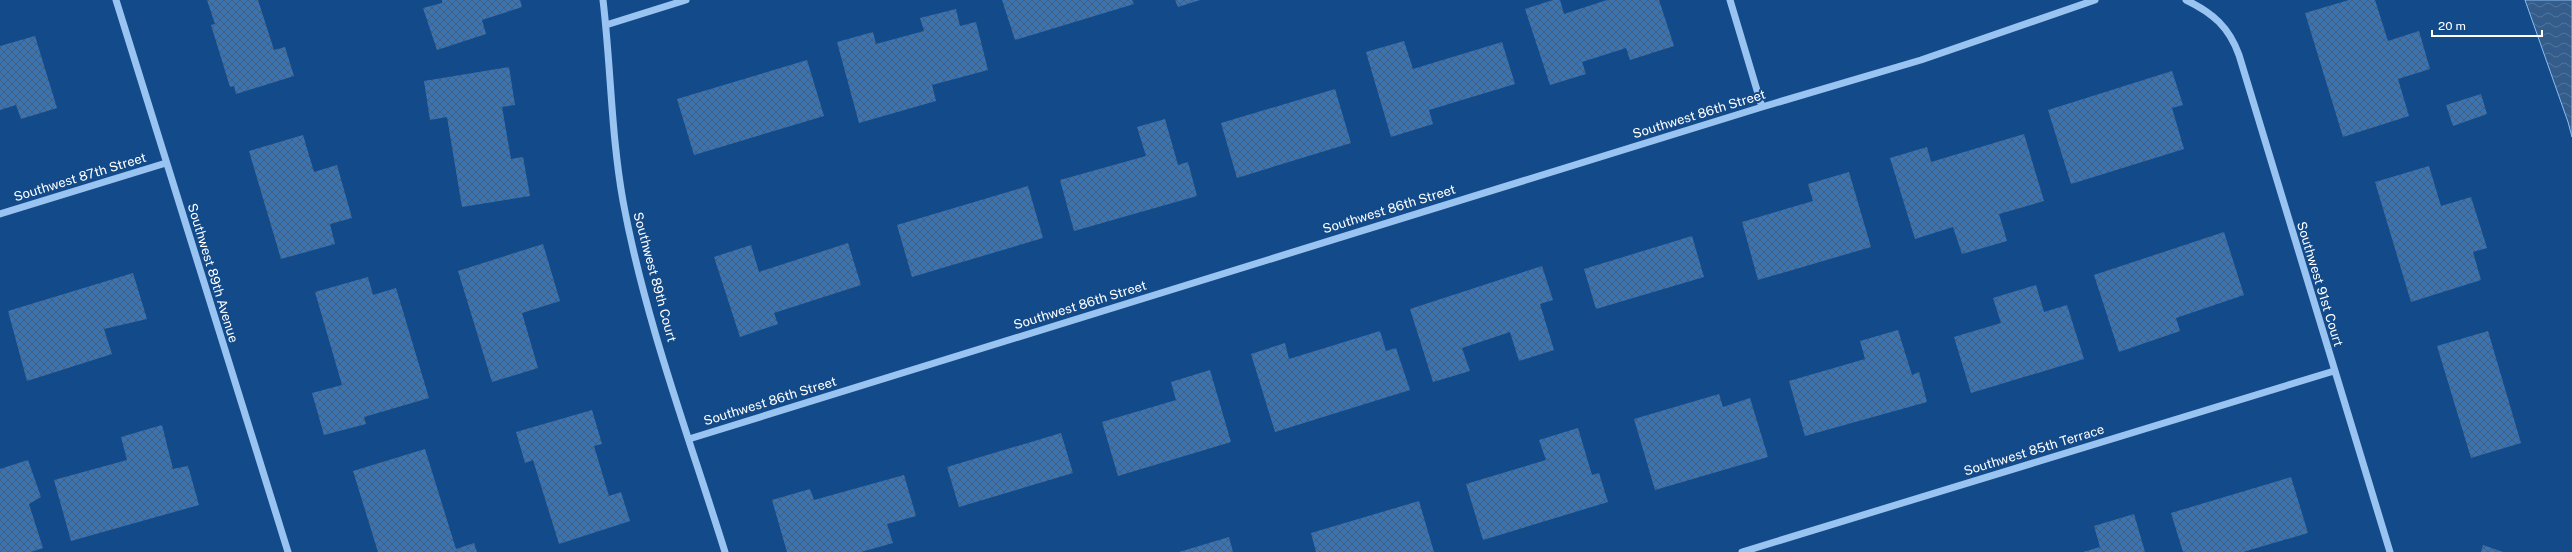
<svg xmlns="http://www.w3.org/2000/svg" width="2572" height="552" font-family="'Public Sans',sans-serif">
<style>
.water{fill:url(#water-waves);stroke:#8bbef3}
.building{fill:url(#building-cross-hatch)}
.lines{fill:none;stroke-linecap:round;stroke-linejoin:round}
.minor{stroke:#99c3f0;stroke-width:7}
.labels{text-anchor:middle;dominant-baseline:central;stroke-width:4;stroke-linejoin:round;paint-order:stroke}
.street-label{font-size:13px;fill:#fff;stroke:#134a89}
</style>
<defs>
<pattern id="water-waves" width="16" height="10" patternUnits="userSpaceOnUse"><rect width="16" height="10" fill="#345d8b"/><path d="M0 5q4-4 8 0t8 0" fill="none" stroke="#52759c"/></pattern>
<pattern id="building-cross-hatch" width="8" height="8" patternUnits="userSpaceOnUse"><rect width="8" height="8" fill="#3c74b2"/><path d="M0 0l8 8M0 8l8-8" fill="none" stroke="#455e7a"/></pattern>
</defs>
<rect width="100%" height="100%" fill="#134a89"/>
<path class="water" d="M 2525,0 L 2572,0 L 2572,137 L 2568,122 Z"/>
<path class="building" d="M 207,0 L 258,0 L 274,50 L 285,47 L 294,76 L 236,94 L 234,86 L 230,87 L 211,25 L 215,24 Z
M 442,0 L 520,0 L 522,7 L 482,20 L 486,34 L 437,50 L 423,8 L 442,3 Z
M 1002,0 L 1132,0 L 1134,4 L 1015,40 Z
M 1175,0 L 1200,0 L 1178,7 Z
M 1553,0 L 1560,0 L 1564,14 L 1607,0 L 1659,0 L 1674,46 L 1630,60 L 1626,48 L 1582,62 L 1586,74 L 1550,85 L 1525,9 Z
M 2349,0 L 2375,0 L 2388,41 L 2419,31 L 2430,69 L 2398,79 L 2409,116 L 2343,137 L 2305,13 Z
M 956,9 L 960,26 L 976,22 L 988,70 L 932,85 L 936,101 L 859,123 L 837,42 L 873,32 L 876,44 L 924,31 L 920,18 Z
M 35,36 L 57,108 L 21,119 L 16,105 L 0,110 L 0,46 Z
M 1404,41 L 1413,69 L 1502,42 L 1515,84 L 1429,110 L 1433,124 L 1391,137 L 1366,52 Z
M 807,60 L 824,116 L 694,155 L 677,99 Z
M 509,67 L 515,105 L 502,107 L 511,159 L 523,157 L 530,196 L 462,207 L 447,117 L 430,120 L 424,81 Z
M 2172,71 L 2183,105 L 2172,108 L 2184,149 L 2071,184 L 2048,110 Z
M 1335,89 L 1351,143 L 1237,178 L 1221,123 Z
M 2481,94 L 2487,114 L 2453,126 L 2446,105 Z
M 1165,119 L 1178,165 L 1188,162 L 1197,196 L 1074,231 L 1060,180 L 1146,156 L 1137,127 Z
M 2024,134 L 2044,201 L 1999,214 L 2007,241 L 1962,254 L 1953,227 L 1915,239 L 1890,158 L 1927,147 L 1931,162 Z
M 303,135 L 314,172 L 337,165 L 352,218 L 330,224 L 335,244 L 281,259 L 249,151 Z
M 2429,166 L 2441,206 L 2471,197 L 2487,248 L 2473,252 L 2481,280 L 2411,302 L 2375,182 Z
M 1849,172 L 1871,247 L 1758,280 L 1742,222 L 1813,201 L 1808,184 Z
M 1028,186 L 1043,238 L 912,277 L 897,225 Z
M 2224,232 L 2244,295 L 2176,318 L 2180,331 L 2119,352 L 2094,275 Z
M 1692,236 L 1704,277 L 1596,309 L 1584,269 Z
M 848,243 L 861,285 L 774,313 L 778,324 L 740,337 L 714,257 L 751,245 L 759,272 Z
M 543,244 L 560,301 L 522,313 L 538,368 L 492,382 L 458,271 Z
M 1542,266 L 1553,300 L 1540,304 L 1554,350 L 1519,361 L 1510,332 L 1462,348 L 1470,371 L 1433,382 L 1410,309 Z
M 133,273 L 147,319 L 104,329 L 112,354 L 27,381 L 8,311 Z
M 368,277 L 373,295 L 396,288 L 429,398 L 364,417 L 366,424 L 324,435 L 312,393 L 342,385 L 315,292 Z
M 2036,285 L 2044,312 L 2067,305 L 2084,359 L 1971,393 L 1954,337 L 2001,323 L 1993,298 Z
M 1898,330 L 1912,375 L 1919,372 L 1927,402 L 1805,436 L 1789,381 L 1865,359 L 1860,341 Z
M 1380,331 L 1386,351 L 1396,348 L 1410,390 L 1275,432 L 1251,354 L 1285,343 L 1289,359 Z
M 2488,331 L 2521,443 L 2471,458 L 2437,346 Z
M 1210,370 L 1231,442 L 1118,476 L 1102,422 L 1176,400 L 1171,382 Z
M 1719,394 L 1723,407 L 1750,398 L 1768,457 L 1655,490 L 1634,419 Z
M 592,410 L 602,444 L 594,446 L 609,496 L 621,492 L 630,521 L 559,544 L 533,460 L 525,463 L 516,432 Z
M 162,425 L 173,469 L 188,466 L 199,505 L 71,541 L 54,480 L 127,460 L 121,437 Z
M 1578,428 L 1592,475 L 1599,473 L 1608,502 L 1483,540 L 1466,484 L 1546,460 L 1539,440 Z
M 1061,433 L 1073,473 L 959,507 L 947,467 Z
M 425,449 L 456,549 L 474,543 L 477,552 L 378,552 L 353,471 Z
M 28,460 L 41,497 L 29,504 L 43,548 L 31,552 L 0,552 L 0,469 Z
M 904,475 L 916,516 L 887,524 L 893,543 L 861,552 L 787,552 L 772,500 L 810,489 L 814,500 Z
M 2291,477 L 2308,533 L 2243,552 L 2183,552 L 2171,513 Z
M 1419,501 L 1434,552 L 1316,552 L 1311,533 Z
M 2134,514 L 2145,552 L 2083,552 L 2100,547 L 2094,526 Z
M 1229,537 L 1233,552 L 1179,552 Z
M 2483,545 L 2503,552 L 2481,552 Z"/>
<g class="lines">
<path class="minor" d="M 116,0 L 288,552
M 603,0 C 611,67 611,134 623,201 C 645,320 689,437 725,552
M 1730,0 L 1762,107
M 2186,0 C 2213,13 2229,27 2239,55 L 2390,552
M 606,25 L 686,0
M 0,214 L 166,163
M 689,439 L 1762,107 L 1921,60 L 2095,0
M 1742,552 L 2334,371"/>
</g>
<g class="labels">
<g class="street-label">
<text transform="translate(1699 114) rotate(-17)">Southwest 86th Street</text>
<text transform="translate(80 177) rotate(-17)">Southwest 87th Street</text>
<text transform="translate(1389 209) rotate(-17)">Southwest 86th Street</text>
<text transform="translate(213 273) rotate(73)">Southwest 89th Avenue</text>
<text transform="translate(655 277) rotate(75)">Southwest 89th Court</text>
<text transform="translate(2320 284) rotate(73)">Southwest 91st Court</text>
<text transform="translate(1080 305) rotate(-17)">Southwest 86th Street</text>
<text transform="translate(770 401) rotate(-17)">Southwest 86th Street</text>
<text transform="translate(2034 450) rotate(-17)">Southwest 85th Terrace</text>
</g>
</g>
<path d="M2432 30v6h110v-6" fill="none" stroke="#ffffff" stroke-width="2"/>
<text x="2438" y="30" font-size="12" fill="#ffffff" stroke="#134a89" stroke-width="3" paint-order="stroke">20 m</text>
</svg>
